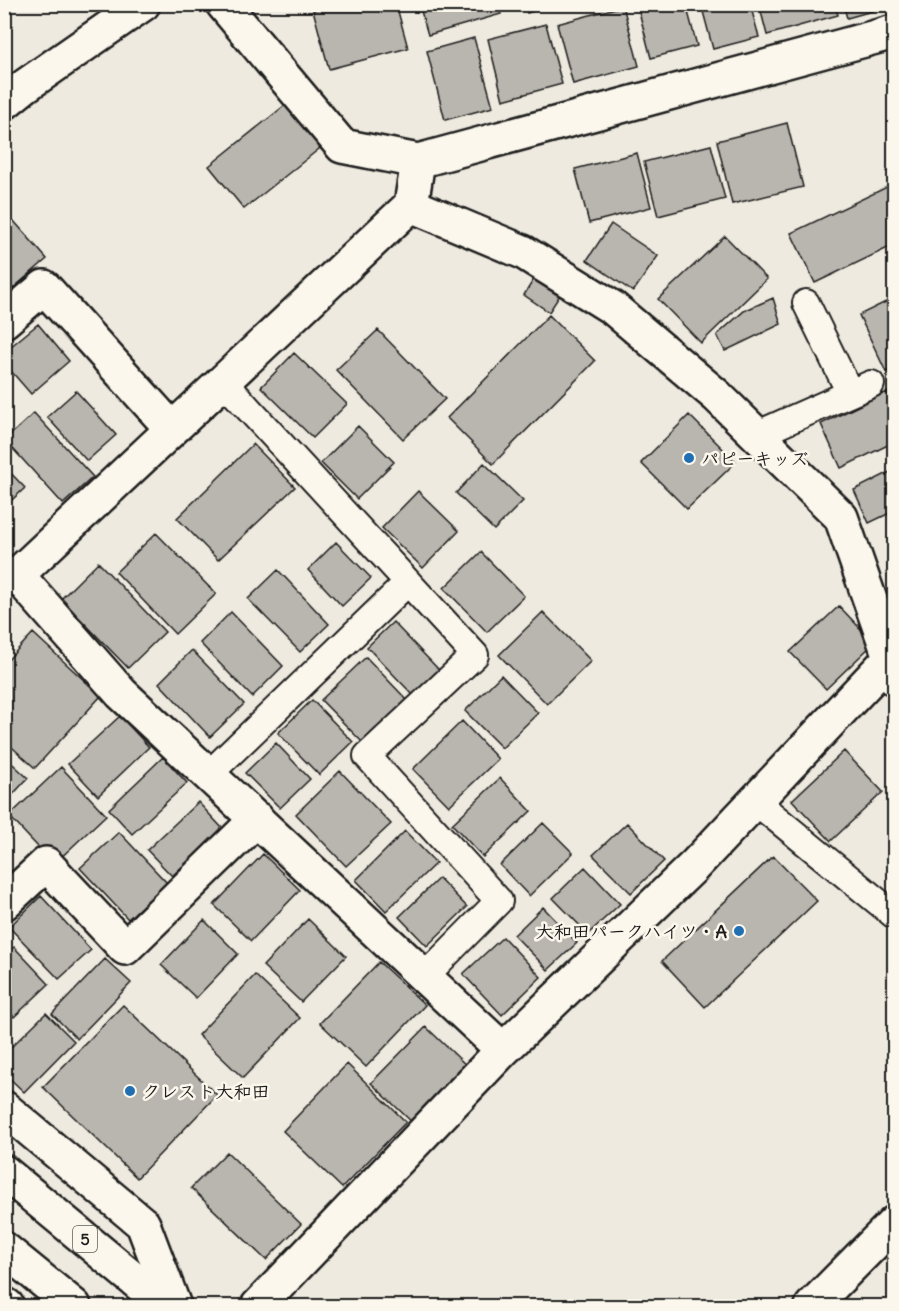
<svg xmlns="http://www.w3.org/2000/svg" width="899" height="1311" font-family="Delius,'Klee One',sans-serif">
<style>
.building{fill:#b9b6af;stroke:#1c1c1c;stroke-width:1.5}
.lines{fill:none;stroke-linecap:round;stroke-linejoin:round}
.lane-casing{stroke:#1c1c1c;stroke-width:30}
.street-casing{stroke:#1c1c1c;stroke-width:38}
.secondary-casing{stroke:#1c1c1c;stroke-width:38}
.primary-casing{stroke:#1c1c1c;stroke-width:38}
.lane{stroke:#fbf7ec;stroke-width:26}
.street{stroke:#fbf7ec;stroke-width:33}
.secondary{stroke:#fbf7ec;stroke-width:33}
.primary{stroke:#fbf7ec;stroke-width:33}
.poi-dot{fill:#1f6fb2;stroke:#fbf7ec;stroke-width:2}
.labels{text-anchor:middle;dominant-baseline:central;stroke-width:5;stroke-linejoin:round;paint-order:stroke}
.shield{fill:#fbf7ec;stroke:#5f5e5a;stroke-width:1.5}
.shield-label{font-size:16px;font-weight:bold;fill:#1c1c1c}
.poi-label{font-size:18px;font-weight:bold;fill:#1c1c1c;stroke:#fbf7ec;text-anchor:start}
</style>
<rect width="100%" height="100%" fill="#eeeadf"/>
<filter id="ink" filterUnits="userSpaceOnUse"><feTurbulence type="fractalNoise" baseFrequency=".0167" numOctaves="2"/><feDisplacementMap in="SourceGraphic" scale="12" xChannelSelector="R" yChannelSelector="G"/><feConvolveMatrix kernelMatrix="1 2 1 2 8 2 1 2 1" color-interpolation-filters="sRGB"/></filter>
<g filter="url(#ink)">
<path class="building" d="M 332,4 L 396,4 L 408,48 L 329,69 L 313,10 Z
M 419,4 L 498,4 L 501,14 L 428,35 Z
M 524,4 L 556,4 L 527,13 Z
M 637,4 L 686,4 L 697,46 L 651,58 Z
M 701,4 L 750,4 L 759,37 L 713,49 Z
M 759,4 L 835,4 L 838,15 L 767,35 Z
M 843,4 L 894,4 L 894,5 L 847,18 Z
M 623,6 L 639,66 L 573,84 L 557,24 Z
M 546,24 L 562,84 L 503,100 L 488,39 Z
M 474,38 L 493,107 L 445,120 L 427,51 Z
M 289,102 L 324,145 L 244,209 L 209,166 Z
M 787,123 L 803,187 L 732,204 L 717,141 Z
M 711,145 L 725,199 L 658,216 L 644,162 Z
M 637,153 L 651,207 L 589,223 L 575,169 Z
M 889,186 L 894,198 L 894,245 L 815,283 L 791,233 Z
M 13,220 L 47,259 L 4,296 L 4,228 Z
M 611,224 L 658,256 L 633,292 L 587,260 Z
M 725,236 L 767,279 L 701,343 L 658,299 Z
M 537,274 L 562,292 L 549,312 L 524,295 Z
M 773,298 L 781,324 L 725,351 L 717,335 L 744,311 Z
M 894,298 L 894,368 L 886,372 L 859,315 Z
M 549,315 L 595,361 L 493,464 L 447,418 Z
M 38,324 L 69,361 L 31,394 L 4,363 L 4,352 Z
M 378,330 L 445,399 L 403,439 L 336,370 Z
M 294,353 L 347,404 L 313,438 L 261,387 Z
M 76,391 L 116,435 L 87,461 L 47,417 Z
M 887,392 L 894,408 L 894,442 L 841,468 L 821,424 Z
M 34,413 L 93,477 L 63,504 L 5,440 Z
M 689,415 L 736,462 L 687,509 L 641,463 Z
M 358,426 L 394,462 L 357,499 L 321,463 Z
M 253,444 L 295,487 L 218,560 L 177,518 Z
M 484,463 L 523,501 L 494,530 L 456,493 Z
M 4,466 L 25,488 L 4,507 Z
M 894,470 L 894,511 L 869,523 L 854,490 Z
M 418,491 L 459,531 L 423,568 L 382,528 Z
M 156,533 L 216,594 L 175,634 L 116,572 Z
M 336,542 L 371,578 L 342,606 L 308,570 Z
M 481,552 L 524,596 L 487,632 L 444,588 Z
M 98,562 L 165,632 L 128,668 L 61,599 Z
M 278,570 L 329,624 L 300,652 L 248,599 Z
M 839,606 L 874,643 L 826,689 L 790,652 Z
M 231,612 L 283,666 L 252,697 L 200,643 Z
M 543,612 L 591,661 L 547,704 L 499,655 Z
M 393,622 L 440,671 L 414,696 L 367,647 Z
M 33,633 L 101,696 L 35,768 L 4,740 L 4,664 Z
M 192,650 L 244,704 L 210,737 L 159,683 Z
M 366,657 L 408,701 L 364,744 L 321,700 Z
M 501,675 L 538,713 L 502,748 L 465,711 Z
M 312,700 L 353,742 L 319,775 L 278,733 Z
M 120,716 L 149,747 L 98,796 L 68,764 Z
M 462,721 L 498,759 L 449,806 L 413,769 Z
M 276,743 L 310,779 L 280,808 L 245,773 Z
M 844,751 L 883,792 L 831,841 L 792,800 Z
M 4,756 L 28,778 L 4,804 Z
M 163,757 L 187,783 L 132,834 L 109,809 Z
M 61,767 L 106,815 L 54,864 L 9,816 Z
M 340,771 L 391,824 L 346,866 L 296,814 Z
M 500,778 L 531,811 L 483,857 L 452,824 Z
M 198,802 L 223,829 L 172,876 L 147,850 Z
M 543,823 L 573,853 L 529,896 L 500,865 Z
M 627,823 L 664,861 L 631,893 L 593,855 Z
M 405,831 L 436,863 L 386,911 L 356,880 Z
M 119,832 L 167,883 L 128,919 L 80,868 Z
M 263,854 L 300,890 L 251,941 L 214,905 Z
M 773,856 L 817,901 L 705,1007 L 662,961 Z
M 585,867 L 620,904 L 588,934 L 553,898 Z
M 439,878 L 467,907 L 427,946 L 399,917 Z
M 41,896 L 91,950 L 59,979 L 9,927 Z
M 543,907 L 577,943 L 548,970 L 514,935 Z
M 308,919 L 346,956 L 301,1002 L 263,966 Z
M 204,920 L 238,954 L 196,998 L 161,965 Z
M 503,937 L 541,977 L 502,1015 L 463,974 Z
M 14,947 L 49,984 L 14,1017 L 4,1007 L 4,955 Z
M 105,959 L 131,983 L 77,1039 L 52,1014 Z
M 379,962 L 425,1005 L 366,1067 L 320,1023 Z
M 255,975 L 300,1018 L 243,1078 L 198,1035 Z
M 123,1005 L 217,1095 L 137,1178 L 43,1087 Z
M 46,1013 L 74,1041 L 24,1092 L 4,1073 L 4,1054 Z
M 426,1027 L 470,1069 L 416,1126 L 371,1083 Z
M 347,1064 L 406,1122 L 342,1188 L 283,1131 Z
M 227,1152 L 301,1224 L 266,1260 L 191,1188 Z"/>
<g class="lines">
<defs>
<path id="lane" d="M 806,303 L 850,393
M 223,381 L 475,655 L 367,756 L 499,901 L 424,977
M 756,435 L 871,384
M 209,774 L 408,582
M 755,801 L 894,915"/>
<path id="street" d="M 223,4 L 342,146 L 418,161 L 894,32
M 4,103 L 25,86 L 143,4
M 418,161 L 411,205 L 17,575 L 121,693 L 503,1050
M 411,205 L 523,252 L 613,308 L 717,396 L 841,517 L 890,657 L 894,678
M 4,321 L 44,287 L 172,429
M 4,903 L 46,864 L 125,948 L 257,819
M 4,1108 L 143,1224 L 174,1306
M 4,1304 L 7,1306
M 258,1306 L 503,1050 L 694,866 L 894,654"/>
<path id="secondary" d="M 812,1306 L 894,1223"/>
<path id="primary" d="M 4,1172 L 166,1306
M 4,1249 L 74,1306"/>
</defs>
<use href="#lane" class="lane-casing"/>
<use href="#street" class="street-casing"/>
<use href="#secondary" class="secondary-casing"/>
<use href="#primary" class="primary-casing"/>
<use href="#lane" class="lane"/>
<use href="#street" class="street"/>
<use href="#secondary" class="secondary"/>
<use href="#primary" class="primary"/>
</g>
</g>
<g class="poi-dot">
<circle cx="689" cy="458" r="6"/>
<circle cx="739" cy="931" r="6"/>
<circle cx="130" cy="1091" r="6"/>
</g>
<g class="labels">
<rect class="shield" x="73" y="1226" width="24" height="26" rx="4.5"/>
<g class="shield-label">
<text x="85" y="1239">5</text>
</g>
<g class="poi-label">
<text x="701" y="458">パピーキッズ</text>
<text x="727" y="931" text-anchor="end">大和田パークハイツ・A</text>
<text x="142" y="1091">クレスト大和田</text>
</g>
</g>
<rect width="899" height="1311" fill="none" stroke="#fbf7ec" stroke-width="24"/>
<rect x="12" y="12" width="875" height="1287" fill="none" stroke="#1c1c1c" stroke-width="2" filter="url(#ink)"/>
</svg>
